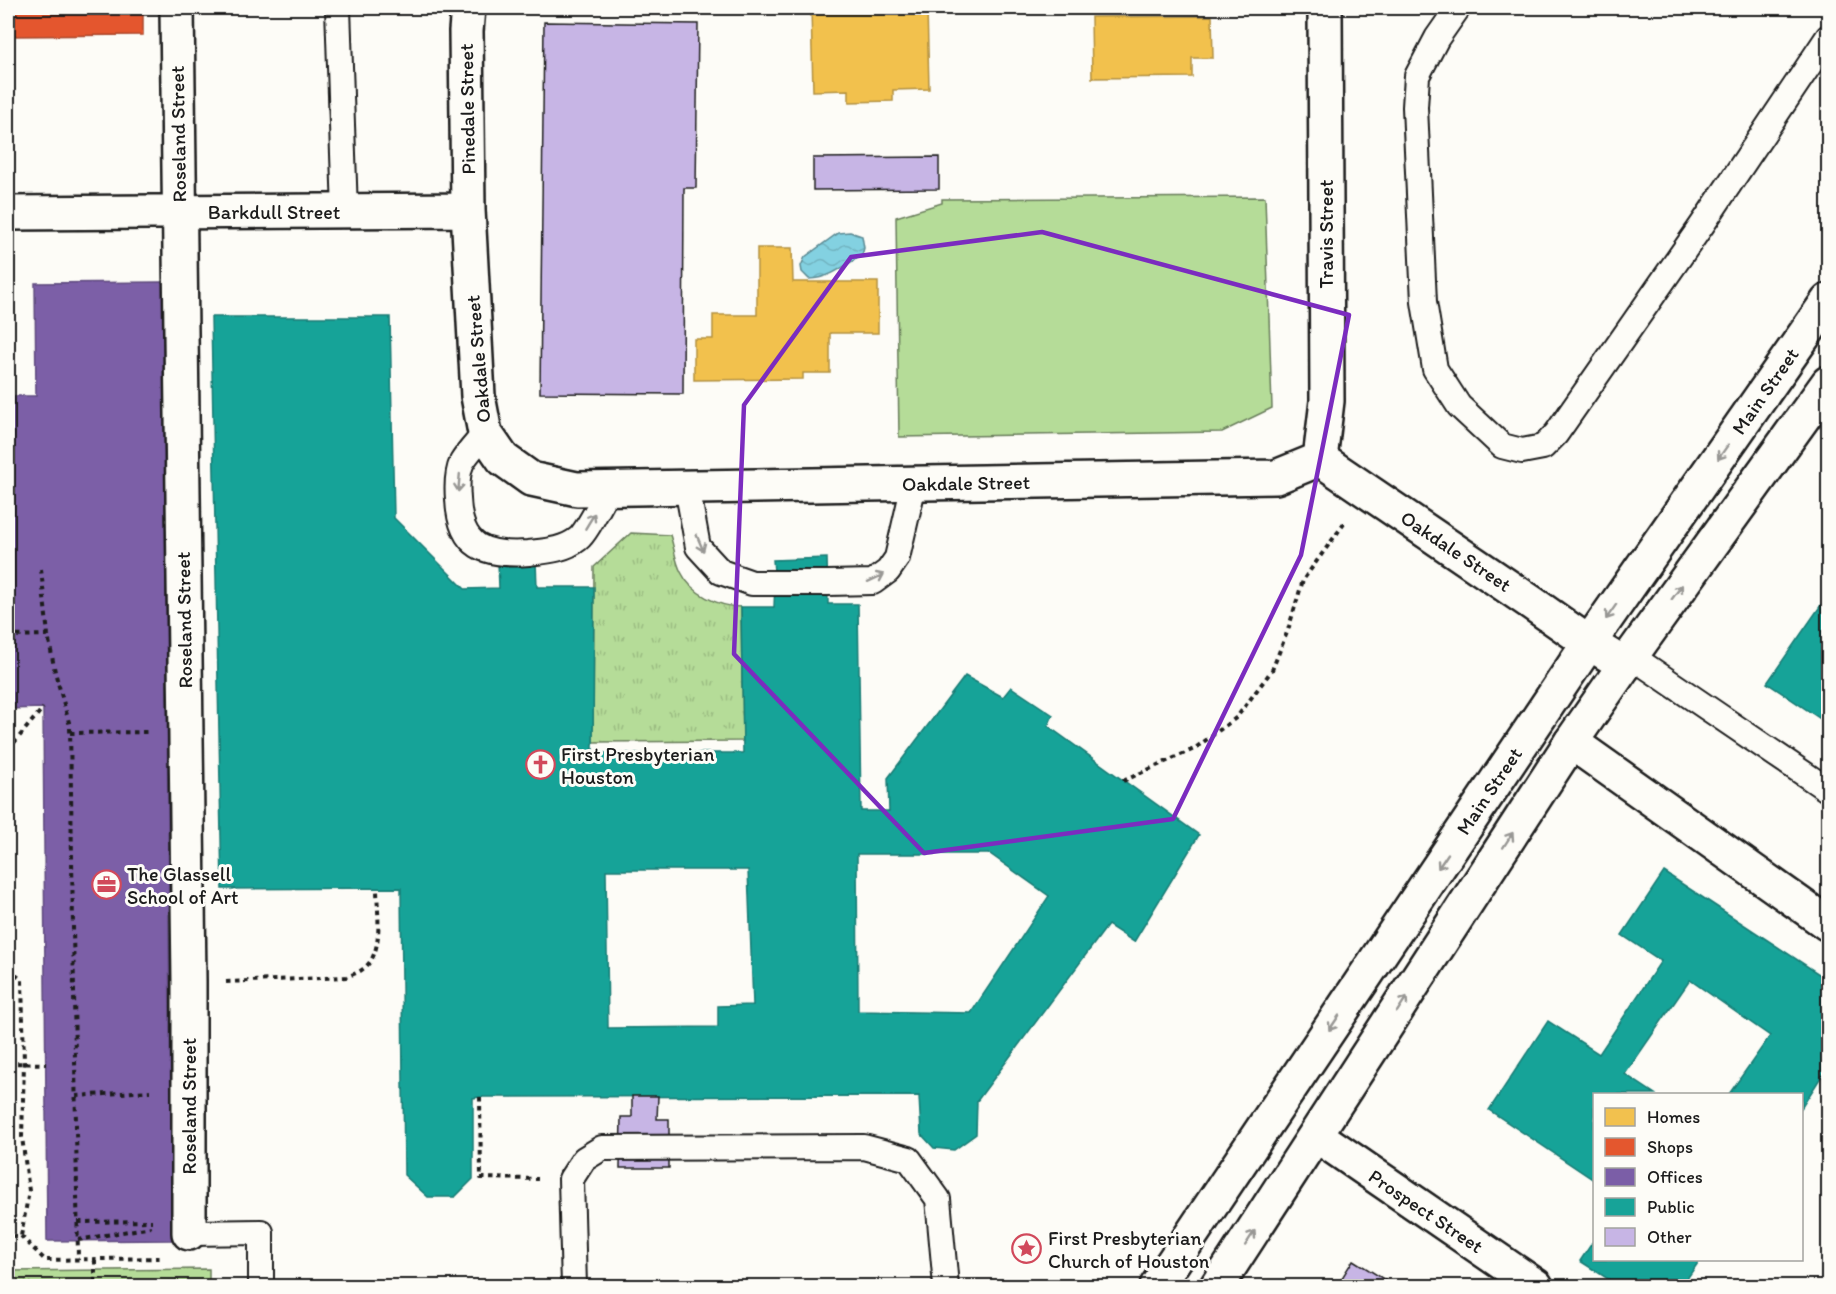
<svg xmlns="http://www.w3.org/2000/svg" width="1836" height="1294" font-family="Itim,sans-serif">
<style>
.park{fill:url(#park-tufts);stroke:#687c5a;stroke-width:1.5}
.pitch{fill:#b5dc98;stroke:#687c5a;stroke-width:1.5}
.water{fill:url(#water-waves);stroke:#5a8992;stroke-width:1.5}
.homes{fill:#f2c14e;stroke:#b2903f;stroke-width:1.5}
.shops{fill:#e4572e;stroke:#a84529;stroke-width:1.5}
.offices{fill:#7b5ea7;stroke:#5e4a7d;stroke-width:1.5}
.public{fill:#17a398;stroke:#187a73;stroke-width:1.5;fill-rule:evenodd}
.building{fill:#c7b5e5;stroke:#1c1c1c;stroke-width:1.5}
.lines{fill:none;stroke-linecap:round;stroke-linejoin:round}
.lane-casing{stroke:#1c1c1c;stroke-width:28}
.street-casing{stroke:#1c1c1c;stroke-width:38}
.primary-casing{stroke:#1c1c1c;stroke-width:38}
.path{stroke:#1c1c1c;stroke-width:4;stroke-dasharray:4.5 4.5;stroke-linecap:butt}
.lane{stroke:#fdfcf7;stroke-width:24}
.street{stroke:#fdfcf7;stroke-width:33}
.primary{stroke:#fdfcf7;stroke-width:33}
.oneway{stroke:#989794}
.marked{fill:none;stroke:#7b2cbf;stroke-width:4.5;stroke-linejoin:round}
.labels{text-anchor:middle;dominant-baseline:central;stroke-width:6;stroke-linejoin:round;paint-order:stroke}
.street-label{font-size:20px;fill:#1c1c1c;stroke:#fdfcf7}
.poi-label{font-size:20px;fill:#1c1c1c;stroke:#fdfcf7;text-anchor:start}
</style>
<defs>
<pattern id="park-tufts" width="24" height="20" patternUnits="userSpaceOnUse" patternTransform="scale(1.5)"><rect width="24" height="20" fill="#b5dc98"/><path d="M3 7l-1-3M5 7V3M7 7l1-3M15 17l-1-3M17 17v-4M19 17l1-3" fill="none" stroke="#9bbc82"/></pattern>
<pattern id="water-waves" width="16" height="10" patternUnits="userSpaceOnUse" patternTransform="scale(1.5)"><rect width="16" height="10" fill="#83d1e1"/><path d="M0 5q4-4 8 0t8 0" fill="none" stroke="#71b3c0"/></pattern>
</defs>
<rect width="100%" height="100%" fill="#fdfcf7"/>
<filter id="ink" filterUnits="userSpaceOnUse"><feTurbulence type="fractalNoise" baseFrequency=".0167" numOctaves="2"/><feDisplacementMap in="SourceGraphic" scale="12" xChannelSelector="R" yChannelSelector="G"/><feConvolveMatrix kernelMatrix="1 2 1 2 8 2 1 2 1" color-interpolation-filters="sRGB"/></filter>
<g filter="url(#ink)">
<path class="park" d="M 631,533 L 670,535 C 674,546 675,561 681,572 C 691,593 718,607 741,607 L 743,741 L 593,742 L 594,567 Z
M 209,1269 L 209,1286 L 8,1286 L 8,1271 Z"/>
<path class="pitch" d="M 1265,197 L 1272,408 L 1222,432 L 899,437 L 896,217 L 942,203 L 942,199 Z"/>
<path class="water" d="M 850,232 L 862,236 L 864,248 L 862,255 C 846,265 829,279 809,279 L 802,272 L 801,266 L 805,257 L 838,233 Z"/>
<path class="homes" d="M 811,8 L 927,8 L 929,89 L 893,90 L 893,101 L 849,102 L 849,90 L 813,91 Z
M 1212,16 L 1213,58 L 1192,58 L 1192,77 L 1092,78 L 1091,17 Z
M 757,248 L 792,248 L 793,282 L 878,282 L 878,333 L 830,333 L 830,373 L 803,373 L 803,379 L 694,380 L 694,339 L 713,339 L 713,315 L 757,315 Z"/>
<path class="shops" d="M 8,8 L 143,8 L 143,35 L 8,36 Z"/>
<path class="offices" d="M 163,282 L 172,1240 L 47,1241 L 43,708 L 8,709 L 8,396 L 36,396 L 35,283 Z"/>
<path class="public" d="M 211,317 L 390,317 L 394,518 L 465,589 L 499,588 L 498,561 L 536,562 L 537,587 L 594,587 L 593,753 L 743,753 L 741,607 L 774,607 L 775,583 L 773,560 L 827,558 L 828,604 L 858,604 L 861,811 L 889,811 L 888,778 L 965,676 L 1003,697 L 1011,687 L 1053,715 L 1048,726 L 1199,835 L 1134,942 L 1108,925 L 977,1101 L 976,1134 L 954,1150 L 934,1148 L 921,1134 L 919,1096 L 480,1097 L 473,1098 L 473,1179 L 455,1197 L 428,1197 L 404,1175 L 401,888 L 222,889 ZM 857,854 L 990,854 L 1049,896 L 971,1013 L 858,1011 ZM 606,870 L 748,870 L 753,1005 L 718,1006 L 718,1027 L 608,1028 Z
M 1828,595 L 1828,724 L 1767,683 Z
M 1664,872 L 1828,980 L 1828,1066 L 1802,1107 L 1802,1094 L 1729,1094 L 1770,1036 L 1690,980 L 1625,1074 L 1655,1094 L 1594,1094 L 1594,1180 L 1489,1110 L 1548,1021 L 1599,1054 L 1661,961 L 1622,935 Z
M 1594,1240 L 1594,1260 L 1700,1260 L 1682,1286 L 1619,1286 L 1580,1261 Z"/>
<path class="building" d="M 544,22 L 698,24 L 696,188 L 684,188 L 683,394 L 540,393 Z
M 939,157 L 939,189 L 813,190 L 813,158 Z
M 632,1096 L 658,1096 L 657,1119 L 669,1119 L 669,1168 L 620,1168 L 621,1117 L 632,1117 Z
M 1353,1260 L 1390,1283 L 1388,1286 L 1337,1286 Z"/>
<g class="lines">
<defs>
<path id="lane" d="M 338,8 L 345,212
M 1458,8 L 1437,38 L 1417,76 L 1415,107 L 1424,302 L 1435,369 L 1459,406 L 1502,446 L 1522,451 L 1543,447 L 1556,434 L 1702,225 L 1828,37
M 485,433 C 478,442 468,452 462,462 C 457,473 457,487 458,499 C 460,548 485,556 529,553 C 546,551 564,550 578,539 C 587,532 602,500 610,488
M 687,487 L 698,547 L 721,572 L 752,583 L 828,583 L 873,582 L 888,571 L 897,558 L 914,484
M 1631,656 L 1828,790
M 189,1233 L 261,1232 L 261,1286
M 574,1286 L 571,1179 L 584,1159 L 602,1148 L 864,1147 L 909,1159 L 938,1199 L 946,1286"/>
<path id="street" d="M 177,8 L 189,981 L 189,1233
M 468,8 L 466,31 L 468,210 L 478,396 L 485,433 L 503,459 L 531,479 L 577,489 L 1276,477 L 1320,459
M 8,213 L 468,210
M 1320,459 L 1327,401 L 1325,8
M 1320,459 L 1532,603 L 1589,643 L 1625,665
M 1571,742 L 1828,924
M 1316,1135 L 1536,1286"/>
<path id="primary" d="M 1157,1286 L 1589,643 L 1828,301
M 1217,1286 L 1571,742 L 1631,656 L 1828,383"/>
</defs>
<use href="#lane" class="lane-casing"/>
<use href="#street" class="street-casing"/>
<use href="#primary" class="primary-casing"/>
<path class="path" d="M 41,569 L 48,635 L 55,672 L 70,726 L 78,1260
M 8,636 L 48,635
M 70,733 L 148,732
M 8,750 L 43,708
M 1123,781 L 1194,749 L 1237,717 L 1272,670 L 1288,630 L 1303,580 L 1346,521
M 8,969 L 22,980 L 24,1063 L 22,1137 L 29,1191 L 21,1236 L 8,1236
M 226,982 L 346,977 C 351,975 358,973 363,969 C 385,953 377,912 377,888
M 8,1063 L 46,1064
M 76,1096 L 150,1091
M 480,1097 L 481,1178 L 538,1179
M 78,1222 L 152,1221
M 21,1236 L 45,1260 L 160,1258
M 78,1240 L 151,1227
M 95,1260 L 95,1286"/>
<use href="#lane" class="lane"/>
<use href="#street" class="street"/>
<use href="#primary" class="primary"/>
</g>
<defs><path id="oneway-shaft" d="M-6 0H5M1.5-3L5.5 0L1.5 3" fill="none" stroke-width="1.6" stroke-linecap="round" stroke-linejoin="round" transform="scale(1.5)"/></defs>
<g class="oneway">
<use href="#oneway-shaft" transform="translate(1723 452) rotate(125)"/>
<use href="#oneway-shaft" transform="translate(459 483) rotate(95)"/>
<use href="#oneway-shaft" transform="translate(590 521) rotate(-59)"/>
<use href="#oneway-shaft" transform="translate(700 543) rotate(67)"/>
<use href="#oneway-shaft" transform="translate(876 578) rotate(-25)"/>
<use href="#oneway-shaft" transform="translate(1677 592) rotate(-54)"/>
<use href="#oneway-shaft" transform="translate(1611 612) rotate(125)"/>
<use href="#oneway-shaft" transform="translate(1508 840) rotate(-57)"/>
<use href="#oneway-shaft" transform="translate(1443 861) rotate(124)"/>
<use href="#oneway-shaft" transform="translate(1402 1004) rotate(-57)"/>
<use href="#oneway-shaft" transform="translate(1334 1023) rotate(124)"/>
<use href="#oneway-shaft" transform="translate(1250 1238) rotate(-57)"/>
</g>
</g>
<path class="marked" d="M 1042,232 L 1349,315 L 1301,555 L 1173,819 L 924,853 L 734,654 L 744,405 L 851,257 Z"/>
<defs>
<symbol id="church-ring" viewBox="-11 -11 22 22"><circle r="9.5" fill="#fdfcf7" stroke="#d1495b" stroke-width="1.5"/><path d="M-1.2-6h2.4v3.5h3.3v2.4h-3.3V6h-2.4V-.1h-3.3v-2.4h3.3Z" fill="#d1495b"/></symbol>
<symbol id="office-ring" viewBox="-11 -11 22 22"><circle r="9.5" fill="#fdfcf7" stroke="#d1495b" stroke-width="1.5"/><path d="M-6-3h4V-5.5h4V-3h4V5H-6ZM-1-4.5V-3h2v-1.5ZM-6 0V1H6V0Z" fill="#d1495b"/></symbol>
<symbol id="sight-ring" viewBox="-11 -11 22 22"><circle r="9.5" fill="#fdfcf7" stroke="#d1495b" stroke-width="1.5"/><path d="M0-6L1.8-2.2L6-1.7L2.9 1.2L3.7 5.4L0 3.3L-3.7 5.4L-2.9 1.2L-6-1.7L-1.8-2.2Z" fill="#d1495b"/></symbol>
</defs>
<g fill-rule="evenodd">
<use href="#church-ring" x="524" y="748" width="33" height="33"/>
<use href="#office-ring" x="90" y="868" width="33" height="33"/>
<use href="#sight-ring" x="1010" y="1232" width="33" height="33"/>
</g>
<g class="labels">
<g class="street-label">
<text transform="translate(467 109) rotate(-91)">Pinedale Street</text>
<text transform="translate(178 134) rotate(-91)">Roseland Street</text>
<text x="274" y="212">Barkdull Street</text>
<text transform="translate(1326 234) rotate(-90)">Travis Street</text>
<text transform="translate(478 359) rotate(-95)">Oakdale Street</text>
<text transform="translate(1765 391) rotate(-55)">Main Street</text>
<text transform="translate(966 483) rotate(-1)">Oakdale Street</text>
<text transform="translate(1456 551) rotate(34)">Oakdale Street</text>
<text transform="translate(184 620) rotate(-91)">Roseland Street</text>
<text transform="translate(1489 791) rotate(-56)">Main Street</text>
<text transform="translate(189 1106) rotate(-90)">Roseland Street</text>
<text transform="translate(1426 1211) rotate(34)">Prospect Street</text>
</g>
<g class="poi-label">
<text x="561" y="754">First Presbyterian<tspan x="561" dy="23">Houston</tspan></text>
<text x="127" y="874">The Glassell<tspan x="127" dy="23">School of Art</tspan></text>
<text x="1048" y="1238">First Presbyterian<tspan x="1048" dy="23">Church of Houston</tspan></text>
</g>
</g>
<rect width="1836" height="1294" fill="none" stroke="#fdfcf7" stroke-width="30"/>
<rect x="15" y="15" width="1806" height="1264" fill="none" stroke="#1c1c1c" stroke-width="2" filter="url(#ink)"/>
<rect x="1593" y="1093" width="210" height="168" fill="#fdfcf7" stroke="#a3a29f" stroke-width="1.5"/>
<rect x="1605" y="1108" width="30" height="18" fill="#f2c14e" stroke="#a3a29f" stroke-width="1.5"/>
<text x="1647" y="1123" font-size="18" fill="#1c1c1c">Homes</text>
<rect x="1605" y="1138" width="30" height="18" fill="#e4572e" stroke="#a3a29f" stroke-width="1.5"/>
<text x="1647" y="1153" font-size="18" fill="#1c1c1c">Shops</text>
<rect x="1605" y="1168" width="30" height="18" fill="#7b5ea7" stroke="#a3a29f" stroke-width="1.5"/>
<text x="1647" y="1183" font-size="18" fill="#1c1c1c">Offices</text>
<rect x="1605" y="1198" width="30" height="18" fill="#17a398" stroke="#a3a29f" stroke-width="1.5"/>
<text x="1647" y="1213" font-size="18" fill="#1c1c1c">Public</text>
<rect x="1605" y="1228" width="30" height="18" fill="#c7b5e5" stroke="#a3a29f" stroke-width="1.5"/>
<text x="1647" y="1243" font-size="18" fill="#1c1c1c">Other</text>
</svg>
